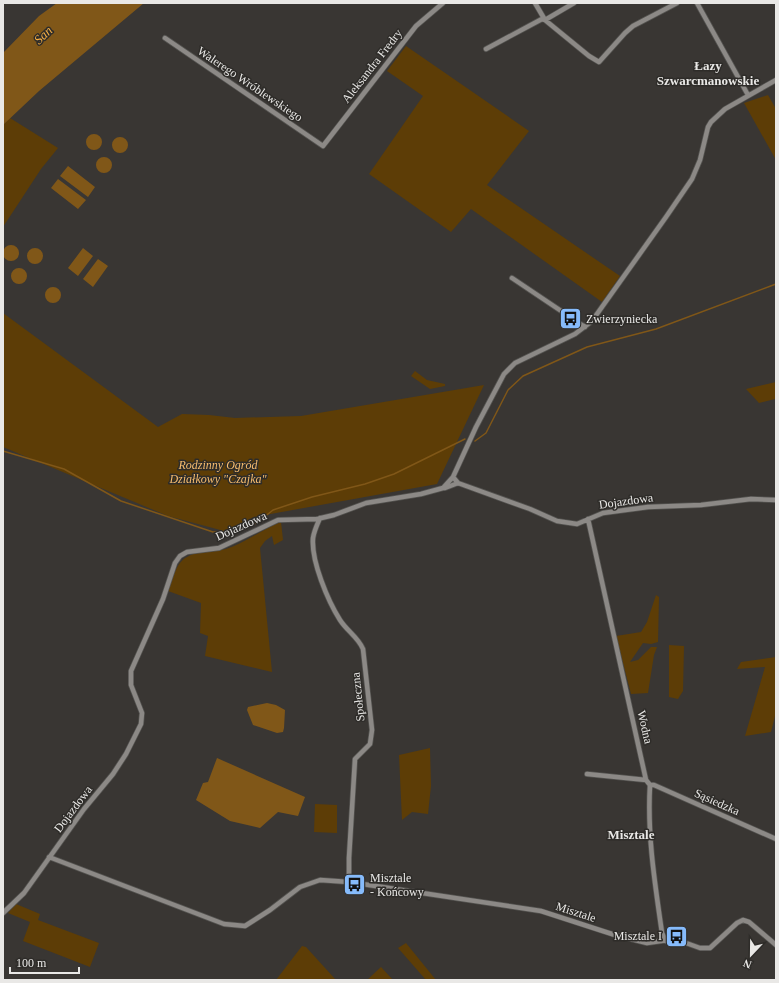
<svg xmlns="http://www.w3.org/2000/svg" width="779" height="983" font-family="Georgia,serif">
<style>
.green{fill:#5d3d06}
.water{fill:#805718}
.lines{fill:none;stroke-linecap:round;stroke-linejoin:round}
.stream{stroke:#805718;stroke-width:1.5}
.minor-casing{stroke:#545350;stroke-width:6}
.minor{stroke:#8c8986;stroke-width:4.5}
.labels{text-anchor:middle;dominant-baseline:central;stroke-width:3;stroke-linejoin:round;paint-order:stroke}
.street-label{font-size:12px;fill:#e9e8e6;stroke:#2e2c29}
.poi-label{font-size:12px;fill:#e9e8e6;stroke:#2e2c29;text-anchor:start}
.park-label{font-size:12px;font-style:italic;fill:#f6bc6d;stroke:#2e2c29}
.water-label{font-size:13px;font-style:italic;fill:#f9b145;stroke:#2e2c29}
.neighbourhood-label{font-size:13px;font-weight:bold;fill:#e9e8e6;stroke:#2e2c29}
</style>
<rect width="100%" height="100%" fill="#393633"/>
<path class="green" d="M 406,46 L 529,131 L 487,185 L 620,276 L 602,302 L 471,209 L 451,232 L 369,174 L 423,96 L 387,71 Z
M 768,95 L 776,109 L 776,160 L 744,103 Z
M 10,118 L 58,148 L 41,169 L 3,227 L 3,125 Z
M 3,313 L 158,427 L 182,414 L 209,415 L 235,418 L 301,416 L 484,385 L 437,484 L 265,515 L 224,531 L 168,516 L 3,447 Z
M 415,371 L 427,380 L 445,384 L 445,386 L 430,389 L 411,376 Z
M 776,382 L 776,401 L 775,399 L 759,403 L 746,389 Z
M 281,522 L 283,540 L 274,545 L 272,536 L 265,541 L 260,548 L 272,672 L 205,656 L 208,636 L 200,633 L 201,603 L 168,591 C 172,581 176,562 187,557 C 198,550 213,552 226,549 C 244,544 262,529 281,522 Z
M 656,595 L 659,597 L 658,642 L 651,644 L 643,643 L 630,662 L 638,660 L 651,647 L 657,647 L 654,655 L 648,693 L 631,694 L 616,636 L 641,632 L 647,622 Z
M 669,645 L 684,646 L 683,691 L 678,699 L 669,697 Z
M 776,657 L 776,712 L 771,732 L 745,736 L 765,667 L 737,669 L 741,662 Z
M 430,748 L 431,786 L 428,814 L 412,812 L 402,820 L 399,755 Z
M 315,804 L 337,805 L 337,833 L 314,832 Z
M 16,904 L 40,914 L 38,920 L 99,943 L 90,967 L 23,941 L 30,922 L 8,913 Z
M 406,943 L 436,980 L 426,980 L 398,948 Z
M 302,946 L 306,947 L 336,980 L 276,980 Z
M 381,967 L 393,980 L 367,980 Z"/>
<path class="water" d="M 57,3 L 144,3 L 39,91 L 3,125 L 3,53 L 39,16 Z
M86 142a8 8 0 1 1 16 0a8 8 0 1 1-16 0Z
M112 145a8 8 0 1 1 16 0a8 8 0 1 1-16 0Z
M96 165a8 8 0 1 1 16 0a8 8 0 1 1-16 0Z
M 68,166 L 95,187 L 88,197 L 60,176 Z
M 58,179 L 86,200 L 78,209 L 51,188 Z
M3 253a8 8 0 1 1 16 0a8 8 0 1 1-16 0Z
M27 256a8 8 0 1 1 16 0a8 8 0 1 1-16 0Z
M 83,248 L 93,256 L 78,276 L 68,268 Z
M 98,259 L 108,266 L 93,287 L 83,279 Z
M11 276a8 8 0 1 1 16 0a8 8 0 1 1-16 0Z
M45 295a8 8 0 1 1 16 0a8 8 0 1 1-16 0Z
M 267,703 L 276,705 L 285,710 L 284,728 L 283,732 L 277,733 L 253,725 L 247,710 L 248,707 Z
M 217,758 L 305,797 L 298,816 L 278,812 L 260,828 L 230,821 L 196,800 L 203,783 L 208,782 Z"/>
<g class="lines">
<path class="stream" d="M 475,441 L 486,433 L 508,390 L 523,376 L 587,347 L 656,329 L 776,284
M 3,451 L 64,469 L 121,501 L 213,532 L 241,530 L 258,522 L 273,510 L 312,497 L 365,484 L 394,474 L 465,439"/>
<defs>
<path id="minor" d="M 535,3 L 545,20 L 589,56 L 599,62 L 625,33 L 633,26 L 677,3
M 697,3 L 748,95
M 165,38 L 323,146 L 416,26 L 443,3
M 486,49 L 542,19 L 545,20 L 574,3
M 512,278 L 585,327
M 453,477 L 476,427 L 504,374 L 515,363 L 575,334 L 592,321 L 666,217 L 692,179 L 700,160 L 708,127 L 711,122 L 725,109 L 776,80
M 445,488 L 458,483
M 320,518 C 317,525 314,531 313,538 C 311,561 328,601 340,620 C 347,631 358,637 363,649 L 372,730 L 370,744 L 355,759 L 349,858 L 349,882
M 588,519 L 646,780 L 650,785 C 647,835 655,884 662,933 L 666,941
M 587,774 L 646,780
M 650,785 L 654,785 L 776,839
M 49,857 L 224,924 L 245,926 L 270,910 L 300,887 L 320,880 L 349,882 L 541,911 L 615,935 L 647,943 L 675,939 L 700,948 L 710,948 L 737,923 L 743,920 L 749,922 L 776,945
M 3,913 L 24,893 L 84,809 L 113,774 L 126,754 L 141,724 L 142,713 L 131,685 L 131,671 L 163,599 L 175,563 L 180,556 L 187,552 L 219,548 L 278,520 L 317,519 L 334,515 L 366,503 L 421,494 L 443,488 L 453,477 L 458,483 L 530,509 L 557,521 L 577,524 L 603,513 L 648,507 L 701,505 L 751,499 L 776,500"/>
</defs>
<use href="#minor" class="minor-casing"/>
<use href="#minor" class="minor"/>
</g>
<defs>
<symbol id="bus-square" viewBox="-11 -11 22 22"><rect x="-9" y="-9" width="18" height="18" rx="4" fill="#86bbfb" stroke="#2e2c29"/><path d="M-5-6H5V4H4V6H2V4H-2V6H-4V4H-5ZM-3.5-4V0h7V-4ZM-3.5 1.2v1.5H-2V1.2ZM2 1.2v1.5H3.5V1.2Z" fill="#111"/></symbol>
</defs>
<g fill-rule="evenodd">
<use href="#bus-square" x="558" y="306" width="25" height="25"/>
<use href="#bus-square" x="342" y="872" width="25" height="25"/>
<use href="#bus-square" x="664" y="924" width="25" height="25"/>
</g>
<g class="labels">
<g class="street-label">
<text transform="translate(372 66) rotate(-52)">Aleksandra Fredry</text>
<text transform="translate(250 84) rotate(34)">Walerego Wróblewskiego</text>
<text transform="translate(626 501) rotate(-8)">Dojazdowa</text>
<text transform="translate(241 526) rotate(-24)">Dojazdowa</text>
<text transform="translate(358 697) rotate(-96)">Społeczna</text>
<text transform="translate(645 727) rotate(77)">Wodna</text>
<text transform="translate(717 802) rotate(24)">Sąsiedzka</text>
<text transform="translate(73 809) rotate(-53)">Dojazdowa</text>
<text transform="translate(576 912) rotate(18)">Misztale</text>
</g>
<g class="poi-label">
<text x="586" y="319">Zwierzyniecka</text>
<text x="370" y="878">Misztale<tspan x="370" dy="14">- Końcowy</tspan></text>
<text x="662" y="936" text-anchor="end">Misztale I</text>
</g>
<g class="park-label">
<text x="218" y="465">Rodzinny Ogród<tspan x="218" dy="14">Działkowy "Czajka"</tspan></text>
</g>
<g class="water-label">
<text transform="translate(43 35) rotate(-43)">San</text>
</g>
<g class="neighbourhood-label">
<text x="708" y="65">Łazy<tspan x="708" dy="15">Szwarcmanowskie</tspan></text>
<text x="631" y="834">Misztale</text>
</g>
</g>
<rect width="779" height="983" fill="none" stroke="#e9e8e6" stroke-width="8"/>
<g transform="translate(751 955) rotate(202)" stroke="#2e2c29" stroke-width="3" paint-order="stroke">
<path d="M0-3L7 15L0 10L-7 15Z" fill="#e9e8e6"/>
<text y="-6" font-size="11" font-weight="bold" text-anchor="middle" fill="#e9e8e6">N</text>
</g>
<path d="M10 967v6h69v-6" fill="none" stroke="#e9e8e6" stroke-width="2"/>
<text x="16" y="967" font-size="12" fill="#e9e8e6" stroke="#2e2c29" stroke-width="3" paint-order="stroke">100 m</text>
</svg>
